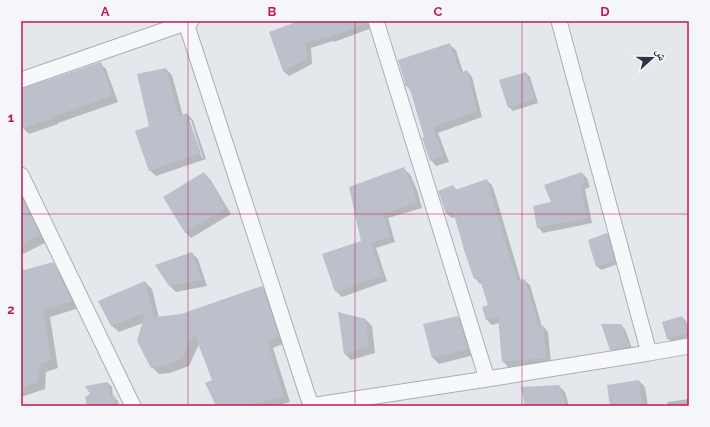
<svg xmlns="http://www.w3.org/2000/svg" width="710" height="427" font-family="Raleway,'Noto Naskh Arabic',sans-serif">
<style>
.shadow{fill:#0003;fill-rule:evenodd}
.building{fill:#bbc0ca}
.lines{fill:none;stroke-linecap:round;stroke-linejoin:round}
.street-casing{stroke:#a9aeb7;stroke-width:17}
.street{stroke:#f7f8fa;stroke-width:15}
.grid{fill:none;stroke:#c2185b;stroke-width:1;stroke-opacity:0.55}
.neatline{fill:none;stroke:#c2185b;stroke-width:1.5}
.grid-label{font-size:13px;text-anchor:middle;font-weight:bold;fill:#c2185b}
</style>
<rect width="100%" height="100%" fill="#e4e7ec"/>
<path class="shadow" d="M 302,21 L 371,21 L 372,28 L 334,42 L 333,41 L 311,48 L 312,64 L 289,76 L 283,71 Z
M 450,45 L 456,50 L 463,72 L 467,71 L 472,77 L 482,117 L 438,133 L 449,162 L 436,166 L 431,160 L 411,91 L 407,86 Z
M 100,63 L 106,69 L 118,102 L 58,123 L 58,124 L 29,134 L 23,128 L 21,122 L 21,90 Z
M 166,69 L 172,75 L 183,116 L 187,114 L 193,120 L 206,159 L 156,176 L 150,170 L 150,127 ZM 189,120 L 191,120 L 203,158 L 202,158 Z
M 526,73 L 530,77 L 538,103 L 513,111 L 509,107 Z
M 404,169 L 410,174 L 417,190 L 422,208 L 388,218 L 395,242 L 376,248 L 387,281 L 342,297 L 336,291 L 362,242 Z
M 204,173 L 210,179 L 231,214 L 191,238 L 185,232 Z
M 582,173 L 587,178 L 590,187 L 585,189 L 592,223 L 543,233 L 538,227 L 552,203 Z
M 486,180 L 492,185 L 496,197 L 521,281 L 524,280 L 530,285 L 541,323 L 541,326 L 543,326 L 548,332 L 551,363 L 508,367 L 503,361 L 499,323 L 492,325 L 487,320 L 483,308 L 489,306 L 482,283 L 480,284 L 475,278 L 456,217 L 452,218 L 446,213 L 453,186 L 457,190 Z
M 21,191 L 47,242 L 21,255 Z
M 607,234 L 611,238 L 618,264 L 601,270 L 597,266 Z
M 192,253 L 198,259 L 207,286 L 176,292 L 170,286 Z
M 21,261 L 24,272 L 53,263 L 60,271 L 79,308 L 50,317 L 58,368 L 46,372 L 45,389 L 21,397 Z
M 145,282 L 152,289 L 159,318 L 181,315 L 262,287 L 269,294 L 285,343 L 273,348 L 290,402 L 276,406 L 218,406 L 213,381 L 199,344 L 189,366 L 170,373 L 159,374 L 152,367 L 143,323 L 119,332 L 112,326 L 100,302 Z
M 339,313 L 366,320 L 372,326 L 375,353 L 351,360 L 345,354 Z
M 458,317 L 464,323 L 474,355 L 439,364 L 433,358 Z
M 682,317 L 686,321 L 689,332 L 689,337 L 671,342 L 667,338 Z
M 621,325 L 625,329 L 633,351 L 615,354 L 611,350 Z
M 639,381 L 645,387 L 648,406 L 611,406 Z
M 108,383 L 112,387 L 113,397 L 114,397 L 118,401 L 119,406 L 88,406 Z
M 559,386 L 565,392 L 569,406 L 526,406 Z
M 689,399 L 689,406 L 668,406 L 667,402 Z"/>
<path class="building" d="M 299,21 L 367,21 L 367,23 L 328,38 L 327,36 L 306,43 L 307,59 L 283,71 L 269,32 Z
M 450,43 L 460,73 L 467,70 L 477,111 L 433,127 L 443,156 L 430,161 L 422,138 L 424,137 L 409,86 L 406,87 L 398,60 Z
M 101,62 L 113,96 L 52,117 L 53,118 L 21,129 L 21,89 Z
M 166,68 L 179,116 L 187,113 L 201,153 L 149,171 L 135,131 L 149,126 L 137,74 Z
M 526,72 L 535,99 L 508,108 L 499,80 Z
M 404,167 L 412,184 L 412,185 L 417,203 L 383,213 L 390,237 L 371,243 L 382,276 L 335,292 L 322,254 L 361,241 L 349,187 Z
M 204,172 L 226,208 L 185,233 L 163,197 Z
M 582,172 L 585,182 L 580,184 L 587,218 L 537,228 L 533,206 L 551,202 L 544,185 Z
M 487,179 L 491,191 L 490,191 L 517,281 L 525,279 L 536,316 L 537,326 L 543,325 L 546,358 L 502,362 L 498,317 L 486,320 L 482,307 L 488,305 L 479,277 L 474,279 L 465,253 L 453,211 L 446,214 L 443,205 L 438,191 L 453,185 L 455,190 Z
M 21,196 L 40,235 L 21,244 Z
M 607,233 L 615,261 L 596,267 L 588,240 Z
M 192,252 L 202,280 L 169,286 L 155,265 Z
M 53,262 L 72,301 L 43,310 L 51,360 L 39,365 L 38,382 L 21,388 L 21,271 Z
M 145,281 L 154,317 L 181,314 L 262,286 L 279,336 L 267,341 L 284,396 L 246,406 L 216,406 L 205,383 L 212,380 L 194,333 L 182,359 L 163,366 L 151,368 L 137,341 L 145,313 L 111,326 L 98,301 Z
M 338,312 L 366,319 L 369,347 L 344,354 Z
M 458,316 L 468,349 L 432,358 L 423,324 Z
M 682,316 L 687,332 L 667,339 L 662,322 Z
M 601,324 L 621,324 L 630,347 L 610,350 Z
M 639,380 L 643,406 L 610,406 L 607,385 Z
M 108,382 L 110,395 L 115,396 L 116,406 L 87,406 L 85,397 L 90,394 L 85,386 Z
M 559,385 L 566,406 L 525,406 L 521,387 Z"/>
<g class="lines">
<defs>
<path id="street" d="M 376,21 L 487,379
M 559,21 L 649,353 L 689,346
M 186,23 L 311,406
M 21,80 L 191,21
M 21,175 L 133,406
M 310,406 L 487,379 L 649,353"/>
</defs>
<use href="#street" class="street-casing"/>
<use href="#street" class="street"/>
</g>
<path class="grid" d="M 188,21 L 188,406M 355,21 L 355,406M 522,21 L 522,406M 21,214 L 689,214"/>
<rect width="710" height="427" fill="none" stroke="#f4f6f9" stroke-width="44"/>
<g transform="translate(652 58) rotate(69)" stroke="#f4f6f9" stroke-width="3" paint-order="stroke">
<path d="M0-3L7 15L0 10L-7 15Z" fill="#2b3445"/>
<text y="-6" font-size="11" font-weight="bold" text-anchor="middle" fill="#2b3445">ش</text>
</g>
<rect x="22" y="22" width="666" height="383" class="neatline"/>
<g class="grid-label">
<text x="105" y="16">A</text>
<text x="272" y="16">B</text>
<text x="438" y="16">C</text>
<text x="605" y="16">D</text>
<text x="11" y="122">1</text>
<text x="11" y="314">2</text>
</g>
</svg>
